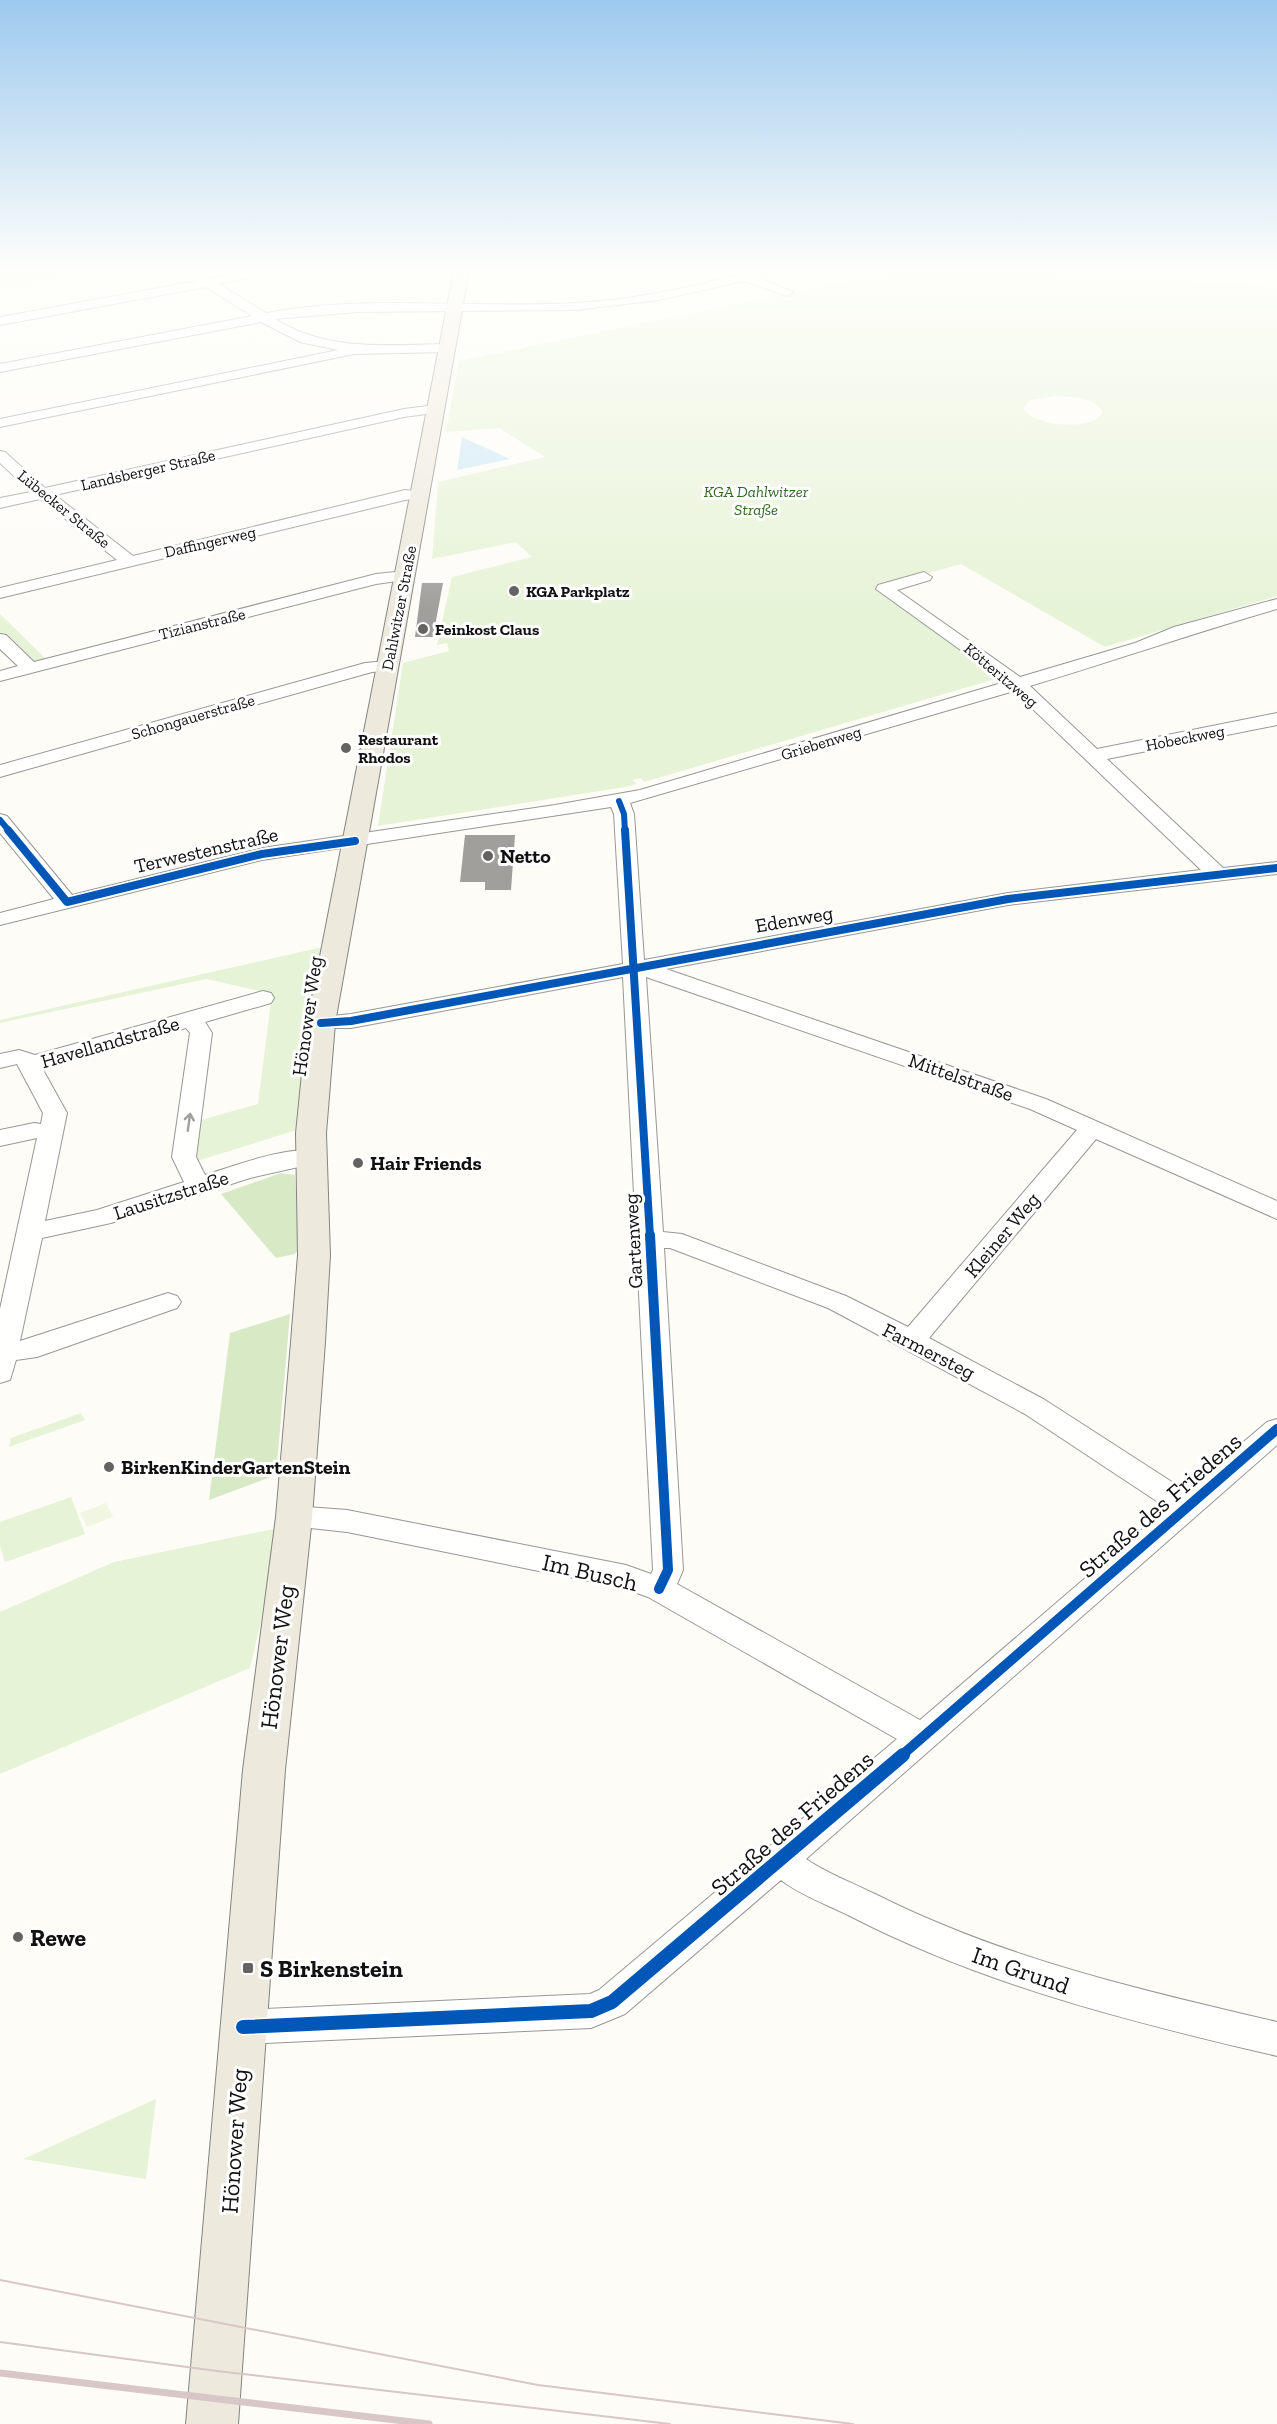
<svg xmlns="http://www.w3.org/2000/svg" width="1277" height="2424" font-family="'Zilla Slab',serif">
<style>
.green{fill:#e7f3d7;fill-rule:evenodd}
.forest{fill:#d8eac5}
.pitch{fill:#f0f6e1}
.water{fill:#cde8f7}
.building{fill:#a19f9c}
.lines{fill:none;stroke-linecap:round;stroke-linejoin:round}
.minor-casing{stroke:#979795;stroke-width:2}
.major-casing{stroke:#858482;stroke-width:2}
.minor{fill:#fffffe;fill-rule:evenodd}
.major{fill:#ede9dc;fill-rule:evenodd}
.tram{stroke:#d9c6c7;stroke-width:2}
.rail{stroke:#d9c6c7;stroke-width:7}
.cycleway-far3-casing{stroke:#fff;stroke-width:8}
.cycleway-far2-casing{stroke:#fff;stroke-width:11}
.cycleway-far1-casing{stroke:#fff;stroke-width:14}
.cycleway-casing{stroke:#fff;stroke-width:17}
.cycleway-far3{stroke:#0057b8;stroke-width:6}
.cycleway-far2{stroke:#0057b8;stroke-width:8}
.cycleway-far1{stroke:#0057b8;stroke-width:10}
.cycleway{stroke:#0057b8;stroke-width:14}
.oneway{stroke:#a0a09f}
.poi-dot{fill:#646362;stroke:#fff;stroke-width:2}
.labels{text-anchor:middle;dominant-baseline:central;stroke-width:6;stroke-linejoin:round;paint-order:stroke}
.far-street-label{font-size:16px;fill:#111;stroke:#fff}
.far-park-label{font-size:16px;font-style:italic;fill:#2f6b1f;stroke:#fff}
.far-poi-label{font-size:16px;font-weight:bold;fill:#111;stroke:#fff;text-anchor:start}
.street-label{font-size:20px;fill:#111;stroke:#fff}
.poi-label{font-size:20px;font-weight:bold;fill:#111;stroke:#fff;text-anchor:start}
.near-street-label{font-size:24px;fill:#111;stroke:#fff}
.near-poi-label{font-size:24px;font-weight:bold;fill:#111;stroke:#fff;text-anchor:start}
</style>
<rect width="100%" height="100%" fill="#fdfcf7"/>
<path class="green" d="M 0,271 L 107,271 L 0,290 Z
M 897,271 L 1032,271 L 1277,287 L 1277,596 L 1105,647 L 961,564 L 876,588 L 918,615 L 1002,677 L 644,782 L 640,778 L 632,780 L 637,784 L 625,787 L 378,826 L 403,663 L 449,651 L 447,643 L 437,645 L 452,577 L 532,557 L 516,542 L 432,559 L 438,482 L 545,457 L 499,428 L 446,432 L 459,361 ZM 1056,396 C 1071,397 1095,397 1103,412 C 1092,432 1035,426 1023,409 L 1030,400 Z
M 0,614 L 45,658 L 86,648 L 90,651 L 31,664 L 0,634 Z
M 318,948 L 323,949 L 297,1130 L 197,1161 L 191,1154 L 194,1122 L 258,1104 L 272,994 L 206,979 L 0,1023 L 0,1020 Z
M 81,1413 L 85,1420 L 9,1447 L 11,1438 Z
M 71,1497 L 85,1534 L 5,1562 L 0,1546 L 0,1522 Z
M 283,1527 L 250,1668 L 0,1774 L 0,1612 L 114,1562 Z
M 156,2099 L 146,2179 L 23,2159 Z"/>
<path class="forest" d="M 281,1173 L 295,1175 L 299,1249 L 295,1254 L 276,1258 L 221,1194 Z
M 290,1314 L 276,1475 L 209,1500 L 230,1333 Z"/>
<path class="pitch" d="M 106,1503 L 113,1517 L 87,1527 L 80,1513 Z"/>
<path class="water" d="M 462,437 L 510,459 L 457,470 Z"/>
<path class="building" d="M 422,583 L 443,583 L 433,637 L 415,637 Z
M 465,835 L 515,835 L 511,890 L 485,890 L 485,882 L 460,882 Z"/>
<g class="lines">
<defs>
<path id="minor" d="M 184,271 L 199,271 L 210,279 L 248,271 L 277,271 L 219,284 L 266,313 C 367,294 472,309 575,303 C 613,301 651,295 688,287 C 717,281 742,271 772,271 L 757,277 L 793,292 L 787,296 L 744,281 L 659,300 L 576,310 L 357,312 L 275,319 C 328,352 389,345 448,344 L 455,348 L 448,352 L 354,354 L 0,427 L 0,419 L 338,350 L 300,342 L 261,322 L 0,372 L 0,364 L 252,316 L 206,287 L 0,325 L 0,317 L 197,281 Z
M 436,405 L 443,409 L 441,412 L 404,417 L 55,495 L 133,556 L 405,490 L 425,492 L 428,495 L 425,498 L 405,500 L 0,598 L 0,588 L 117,560 L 40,499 L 0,508 L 0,498 L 31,492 L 0,463 L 0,451 L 5,452 L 45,488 L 404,409 Z
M 405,571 L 413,576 L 411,579 L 376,584 L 0,681 L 0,671 L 18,666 L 0,649 L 0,634 L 6,635 L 34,662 L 376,574 Z
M 924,572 L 932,577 L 930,580 L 897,590 L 1020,677 L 1135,643 L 1174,627 L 1277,599 L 1277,609 C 1194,633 1113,661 1030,686 L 1097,749 L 1277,713 L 1277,725 L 1107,759 L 1223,868 L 1277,862 L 1277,874 L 1008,905 L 666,969 L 1046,1099 L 1277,1201 L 1277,1219 L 1096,1139 L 929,1338 L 1045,1400 L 1186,1491 L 1267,1422 L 1277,1419 L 1277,1445 L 806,1859 C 826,1873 853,1883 875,1894 C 1002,1958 1139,1990 1277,2022 L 1277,2056 C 1131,2022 984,1985 850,1916 C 828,1905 800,1895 781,1880 L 625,2014 L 591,2028 L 243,2044 L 230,2039 L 224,2027 L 230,2015 L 243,2010 L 590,1994 L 599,1990 L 897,1739 L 648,1597 L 623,1588 L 347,1532 L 283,1525 L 279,1517 L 283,1509 L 294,1506 L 347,1510 L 626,1565 L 651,1574 L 653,1570 L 623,977 L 351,1028 L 313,1028 L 310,1023 L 313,1018 L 351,1014 L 623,964 L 614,814 L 611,807 L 262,860 L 0,925 L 0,913 L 54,899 L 0,833 L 0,814 L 7,816 L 72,895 L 262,848 L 555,805 L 640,790 L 1005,682 L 876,589 L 878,585 ZM 1014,691 L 1201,870 L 1008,893 L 644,960 L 634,814 L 630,803 ZM 646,977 L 1030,1109 L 1077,1130 L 908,1327 L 846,1296 L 682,1234 L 663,1232 ZM 664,1248 L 670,1248 L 828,1308 L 901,1347 L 1025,1414 L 1167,1508 L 920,1720 L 677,1584 L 683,1570 Z
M 387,661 L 393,662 L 396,666 L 393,670 L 372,672 L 0,777 L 0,765 L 365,663 Z
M 263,991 L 271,993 L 274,998 L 271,1003 L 205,1022 L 212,1033 L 196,1157 L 205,1175 C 234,1166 291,1144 321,1152 L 324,1157 L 321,1162 L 250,1178 L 111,1223 L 42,1238 L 20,1341 L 168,1293 L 177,1296 L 181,1302 L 177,1308 L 37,1357 L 16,1360 L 10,1380 L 0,1383 L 0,1309 L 37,1138 L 0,1146 L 0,1130 L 34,1123 L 41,1124 L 43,1113 L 17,1064 L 0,1068 L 0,1054 L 19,1050 L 35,1055 ZM 186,1028 L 190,1033 L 172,1157 L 184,1182 L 97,1210 L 45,1221 L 67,1113 L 42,1068 Z"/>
<path id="major" d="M 454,271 L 469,271 L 335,1023 L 326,1133 L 330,1255 L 325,1342 L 312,1517 L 285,1770 L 238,2424 L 186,2424 L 243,1770 L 276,1517 L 291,1342 L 298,1255 L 296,1133 L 307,1023 Z"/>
</defs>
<use href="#minor" class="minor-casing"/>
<use href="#major" class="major-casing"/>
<use href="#minor" class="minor"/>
<use href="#major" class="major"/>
<path class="tram" d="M 0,2280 L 538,2385 L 853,2424
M 0,2342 L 217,2371 L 670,2424"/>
<path class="rail" d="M 0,2373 L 429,2424"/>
<defs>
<path id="cycleway-far3" d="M 619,801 L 624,814 L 625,832
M 0,820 L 10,832"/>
<path id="cycleway-far2" d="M 8,830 L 67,902 L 262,854 L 355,841
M 625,830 L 650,1236
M 321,1023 L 351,1021 L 1008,899 L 1277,868"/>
<path id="cycleway-far1" d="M 650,1235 L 668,1570 L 659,1589
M 901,1756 L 1277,1429"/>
<path id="cycleway" d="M 243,2027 L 591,2011 L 612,2002 L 903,1755"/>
</defs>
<use href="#cycleway-far3" class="cycleway-far3-casing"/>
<use href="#cycleway-far2" class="cycleway-far2-casing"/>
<use href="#cycleway-far1" class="cycleway-far1-casing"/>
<use href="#cycleway" class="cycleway-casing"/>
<use href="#cycleway-far3" class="cycleway-far3"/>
<use href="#cycleway-far2" class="cycleway-far2"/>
<use href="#cycleway-far1" class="cycleway-far1"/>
<use href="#cycleway" class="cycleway"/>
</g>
<defs><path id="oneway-shaft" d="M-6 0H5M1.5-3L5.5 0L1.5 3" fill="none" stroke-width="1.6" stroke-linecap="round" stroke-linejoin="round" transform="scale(1.5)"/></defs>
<use class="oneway" href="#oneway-shaft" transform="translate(189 1122) rotate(-82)"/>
<linearGradient id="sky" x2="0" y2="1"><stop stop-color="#9dc9ee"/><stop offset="0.44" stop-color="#fefefb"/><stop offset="1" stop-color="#fefefb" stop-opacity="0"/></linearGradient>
<rect width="1277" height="611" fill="url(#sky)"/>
<g class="poi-dot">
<circle cx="514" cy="591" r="6"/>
<circle cx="423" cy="629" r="6"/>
<circle cx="346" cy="748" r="6"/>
<circle cx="488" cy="856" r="6"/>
<circle cx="358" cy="1163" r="6"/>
<circle cx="109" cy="1467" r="6"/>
<circle cx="18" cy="1937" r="6"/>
<rect x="242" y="1962" width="12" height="12" rx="3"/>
</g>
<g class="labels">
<g class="far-street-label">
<text transform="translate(148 470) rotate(-13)">Landsberger Straße</text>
<text transform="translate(64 509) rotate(39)">Lübecker Straße</text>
<text transform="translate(210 542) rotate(-13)">Daffingerweg</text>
<text transform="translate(399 608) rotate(-79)">Dahlwitzer Straße</text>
<text transform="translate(202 624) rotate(-14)">Tizianstraße</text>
<text transform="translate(1001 675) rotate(40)">Kötteritzweg</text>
<text transform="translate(193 717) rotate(-16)">Schongauerstraße</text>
<text transform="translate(1185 738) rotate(-11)">Hobeckweg</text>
<text transform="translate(821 743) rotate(-17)">Griebenweg</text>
</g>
<g class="far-park-label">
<text x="756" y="491">KGA Dahlwitzer<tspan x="756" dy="18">Straße</tspan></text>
</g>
<g class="far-poi-label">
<text x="526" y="591">KGA Parkplatz</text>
<text x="435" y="629">Feinkost Claus</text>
<text x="358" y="739">Restaurant<tspan x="358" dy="18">Rhodos</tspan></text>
</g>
<g class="street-label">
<text transform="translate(206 850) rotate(-13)">Terwestenstraße</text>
<text transform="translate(794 919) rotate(-10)">Edenweg</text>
<text transform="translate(307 1016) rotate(-82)">Hönower Weg</text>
<text transform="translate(110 1042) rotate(-16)">Havellandstraße</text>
<text transform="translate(961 1077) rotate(19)">Mittelstraße</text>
<text transform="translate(171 1195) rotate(-18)">Lausitzstraße</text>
<text transform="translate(1002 1235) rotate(-50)">Kleiner Weg</text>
<text transform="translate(633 1241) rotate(-93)">Gartenweg</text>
<text transform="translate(929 1351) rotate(27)">Farmersteg</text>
</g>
<g class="poi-label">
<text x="500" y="856">Netto</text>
<text x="370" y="1163">Hair Friends</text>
<text x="121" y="1467">BirkenKinderGartenStein</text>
</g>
<g class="near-street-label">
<text transform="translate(1160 1505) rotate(-41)">Straße des Friedens</text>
<text transform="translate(590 1572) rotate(13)">Im Busch</text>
<text transform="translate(277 1657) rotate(-83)">Hönower Weg</text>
<text transform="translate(792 1823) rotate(-41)">Straße des Friedens</text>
<text transform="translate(1021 1970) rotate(19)">Im Grund</text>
<text transform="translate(234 2141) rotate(-86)">Hönower Weg</text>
</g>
<g class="near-poi-label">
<text x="30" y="1937">Rewe</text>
<text x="260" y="1968">S Birkenstein</text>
</g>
</g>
</svg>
